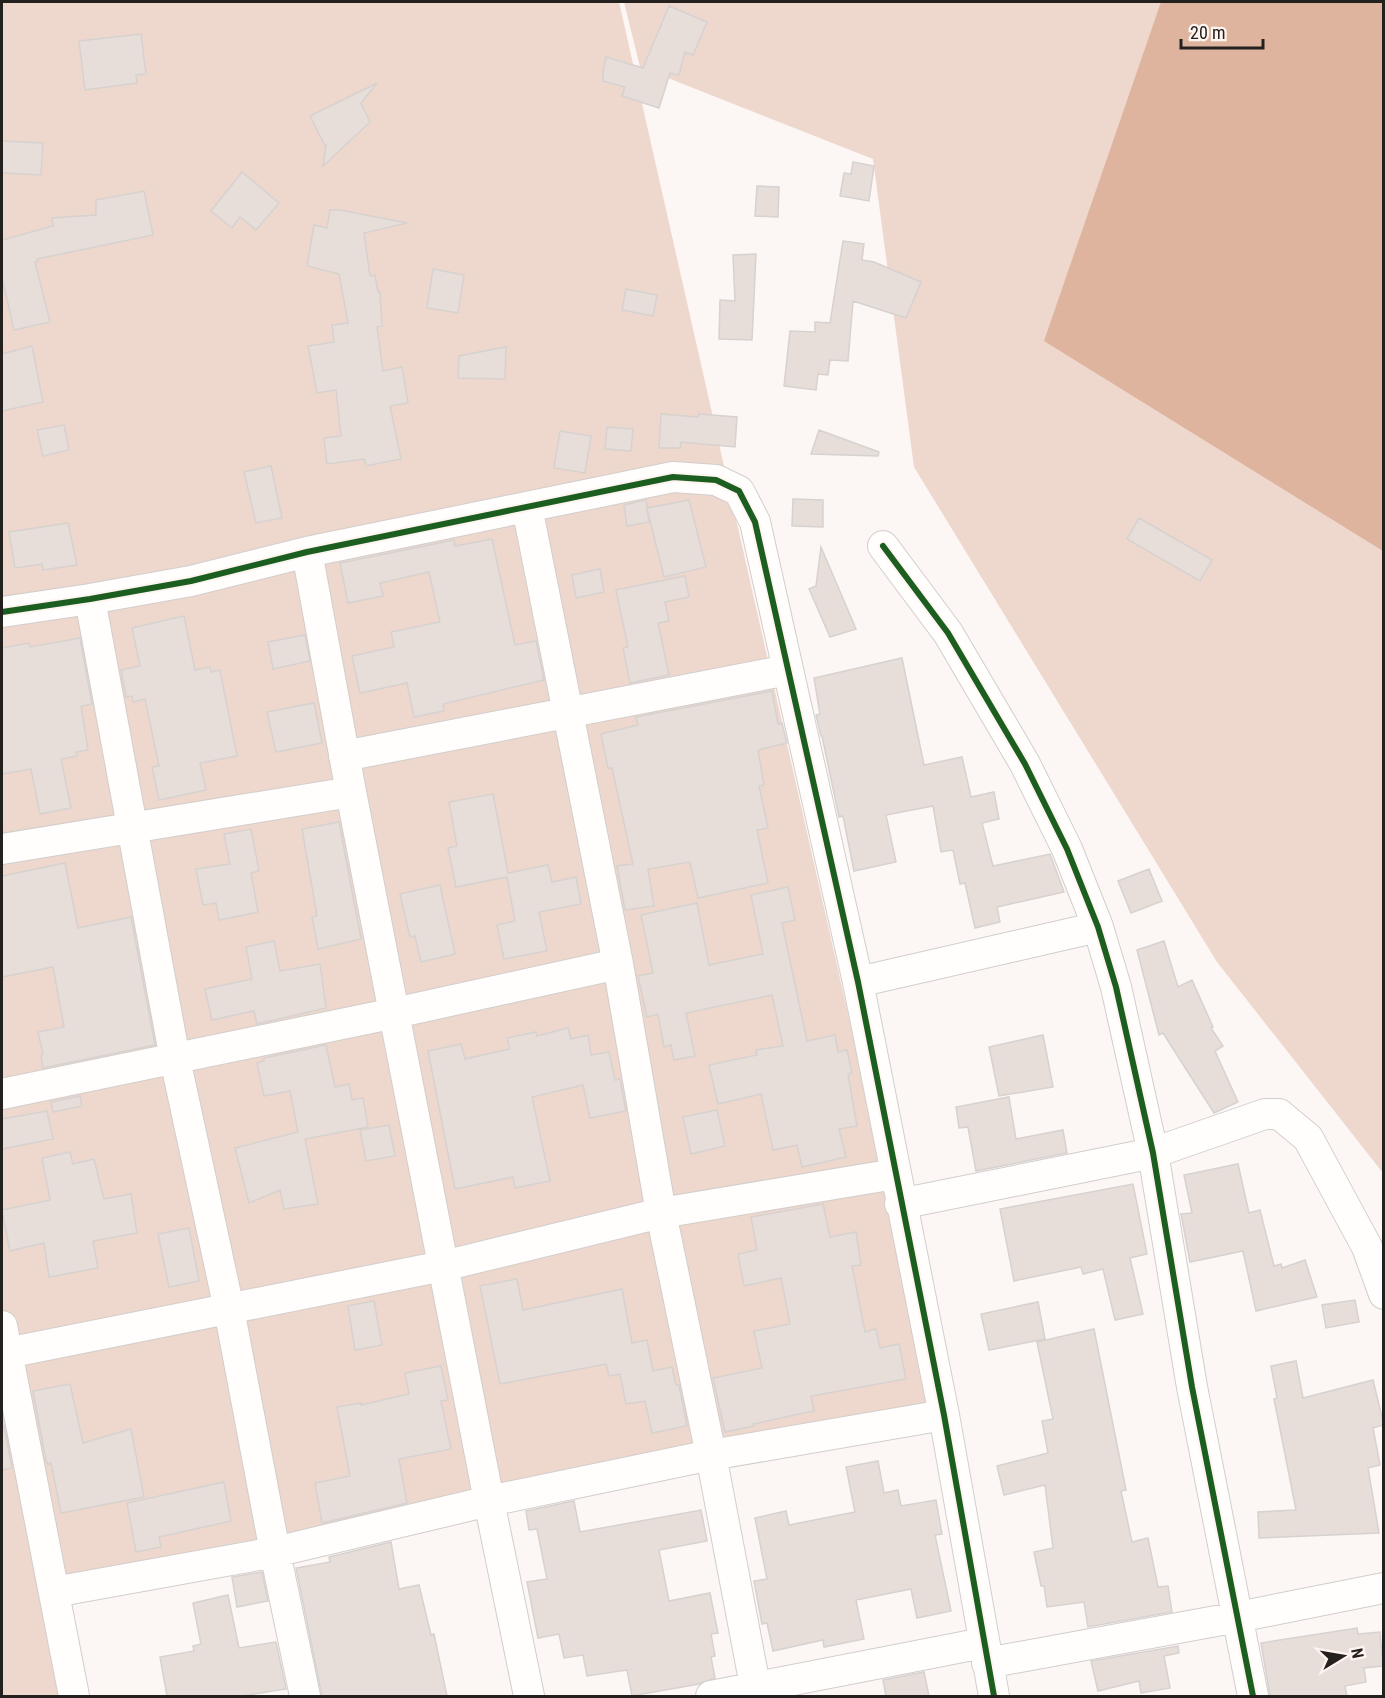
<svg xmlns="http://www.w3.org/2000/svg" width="1385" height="1698" font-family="'Roboto Condensed',sans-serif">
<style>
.green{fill:#eed7cc}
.water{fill:#deb49e}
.building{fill:#e7ddd9;stroke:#d6d2d0;stroke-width:1.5}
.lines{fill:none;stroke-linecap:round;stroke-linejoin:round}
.street-casing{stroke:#d2cecc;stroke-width:32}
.street{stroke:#fffefd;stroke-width:30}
.cycleway-casing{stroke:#fff5f0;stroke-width:10}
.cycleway{stroke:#1b5e20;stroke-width:6}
</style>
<rect width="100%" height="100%" fill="#fcf6f4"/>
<path class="green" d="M 2,2 L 619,2 L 937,1407 L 59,1599 L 73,1696 L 2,1696 Z
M 624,2 L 1383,2 L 1383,1173 L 1217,962 L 914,467 L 873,159 L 640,67 Z"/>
<path class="water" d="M 1161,2 L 1383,2 L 1383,551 L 1044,341 Z"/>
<path class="building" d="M 669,6 L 707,22 L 693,55 L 685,52 L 679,75 L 670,73 L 659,108 L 622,96 L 625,87 L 603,81 L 603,72 L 606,57 L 643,68 Z
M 141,34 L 146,74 L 136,75 L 137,83 L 85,90 L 79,41 Z
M 377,83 L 361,103 L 370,122 L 323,166 L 326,145 L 325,146 L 310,116 Z
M 2,141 L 43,143 L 41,175 L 2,173 Z
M 853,162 L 874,166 L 869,201 L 840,196 L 844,173 L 851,174 Z
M 242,172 L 279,203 L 256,230 L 240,217 L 232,228 L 211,211 Z
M 757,186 L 779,187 L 778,217 L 755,216 Z
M 144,191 L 153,235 L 37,259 L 38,261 L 35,262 L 50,322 L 14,330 L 2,277 L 2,240 L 53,226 L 52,218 L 96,215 L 96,200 Z
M 330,210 L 340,210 L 407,223 L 364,233 L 370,276 L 375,275 L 378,292 L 380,292 L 382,326 L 377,327 L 383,371 L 402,367 L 408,403 L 390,406 L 401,459 L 366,466 L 364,459 L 327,464 L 324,438 L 341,436 L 336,390 L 317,393 L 308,346 L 334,342 L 332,325 L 348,323 L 339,274 L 307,266 L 314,225 L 327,228 Z
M 843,241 L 864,244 L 862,260 L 874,262 L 921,282 L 906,318 L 853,301 L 848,361 L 830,360 L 828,375 L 818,374 L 816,390 L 784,386 L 790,331 L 815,332 L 815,322 L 830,323 Z
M 756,254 L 752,340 L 719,339 L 720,300 L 735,301 L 733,255 Z
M 433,269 L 464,275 L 458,313 L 427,308 Z
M 626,289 L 657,295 L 653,316 L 622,310 Z
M 32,346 L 43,402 L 2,411 L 2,354 Z
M 506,347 L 505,379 L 458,378 L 459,356 Z
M 661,414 L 698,417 L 699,414 L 737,417 L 735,447 L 681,442 L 680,448 L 659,448 Z
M 64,425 L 69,450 L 43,456 L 37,430 Z
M 607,427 L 633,429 L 631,451 L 605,449 Z
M 819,430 L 879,452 L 878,456 L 811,454 Z
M 560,431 L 591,436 L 585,473 L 554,468 Z
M 271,466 L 282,518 L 256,523 L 244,472 Z
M 793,499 L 823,500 L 823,527 L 792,526 Z
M 646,500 L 647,508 L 689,500 L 706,567 L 664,577 L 647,509 L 649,522 L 627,526 L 624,505 Z
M 1139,518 L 1212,560 L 1200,581 L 1127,539 Z
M 68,523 L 77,565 L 43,570 L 42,564 L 15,568 L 9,532 Z
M 492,539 L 515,645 L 536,641 L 544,680 L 443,704 L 444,711 L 414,717 L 407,683 L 360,693 L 352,656 L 394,647 L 391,632 L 440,622 L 429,572 L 380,583 L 383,596 L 348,603 L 340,563 L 454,540 L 455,546 Z
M 821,547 L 856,629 L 830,637 L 809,589 L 816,586 Z
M 600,569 L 604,592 L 576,598 L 572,575 Z
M 685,576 L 689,597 L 665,602 L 669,621 L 658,623 L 669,675 L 630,683 L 623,648 L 628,647 L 616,590 Z
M 184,616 L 195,670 L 210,667 L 211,672 L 220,670 L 237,756 L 200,763 L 206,790 L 159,800 L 152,767 L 159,766 L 145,699 L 133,702 L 132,696 L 126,697 L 121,670 L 140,666 L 132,628 Z
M 305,635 L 310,661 L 273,669 L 268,642 Z
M 80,638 L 92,704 L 81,706 L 88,750 L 76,752 L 77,756 L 61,759 L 71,808 L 40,814 L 31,769 L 2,774 L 2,648 L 29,643 L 30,647 Z
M 902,658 L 924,765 L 962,757 L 971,797 L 994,792 L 999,819 L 982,823 L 993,866 L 1050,854 L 1064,892 L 997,907 L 1000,922 L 975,928 L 965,883 L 960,884 L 953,850 L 941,852 L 933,806 L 886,815 L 896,862 L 854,871 L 843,816 L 839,817 L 822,736 L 821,736 L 816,715 L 820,714 L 814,678 Z
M 772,691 L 778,724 L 782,723 L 787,743 L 758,750 L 764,785 L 759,786 L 768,828 L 757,830 L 768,883 L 698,898 L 690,862 L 648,869 L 654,906 L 625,910 L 617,866 L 633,864 L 612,768 L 608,768 L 601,734 L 638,725 L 636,717 Z
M 314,703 L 322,743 L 276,752 L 267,712 Z
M 493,794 L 508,873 L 548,865 L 552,882 L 576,877 L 581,904 L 539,912 L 547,951 L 504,959 L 497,925 L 515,921 L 507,877 L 456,887 L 448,848 L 457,846 L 449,802 Z
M 339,822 L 361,939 L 318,949 L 312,917 L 317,916 L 302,829 Z
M 251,829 L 259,871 L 251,873 L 258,912 L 219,920 L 216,903 L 203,905 L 196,869 L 230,864 L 224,834 Z
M 65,863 L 78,928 L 131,917 L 155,1045 L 43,1068 L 41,1055 L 43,1054 L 38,1032 L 64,1027 L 53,967 L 2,977 L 2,876 Z
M 1149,869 L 1162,901 L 1131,913 L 1118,881 Z
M 440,885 L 455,954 L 421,962 L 415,936 L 410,937 L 400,894 Z
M 788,887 L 795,920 L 782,923 L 807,1041 L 835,1035 L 838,1052 L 847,1050 L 852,1073 L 848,1074 L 857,1126 L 839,1129 L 846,1157 L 802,1167 L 797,1145 L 773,1150 L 761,1094 L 718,1104 L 709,1065 L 757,1055 L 756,1050 L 783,1046 L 772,995 L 686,1013 L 695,1056 L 674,1060 L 671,1045 L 664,1047 L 658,1014 L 647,1017 L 638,976 L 653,973 L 641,915 L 697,903 L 709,965 L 763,954 L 751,895 Z
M 274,941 L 280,971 L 320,964 L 326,1008 L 257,1024 L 254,1011 L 212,1020 L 205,989 L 252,979 L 246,947 Z
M 1164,941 L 1178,987 L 1192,980 L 1213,1027 L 1211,1028 L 1223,1046 L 1215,1051 L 1238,1102 L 1214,1113 L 1163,1033 L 1159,1035 L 1137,950 Z
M 568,1028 L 571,1039 L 588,1035 L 591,1055 L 609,1052 L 615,1080 L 620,1079 L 626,1111 L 590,1118 L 583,1085 L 532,1097 L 550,1181 L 515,1188 L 513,1177 L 455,1189 L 428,1051 L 461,1044 L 465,1059 L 510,1049 L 507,1038 L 536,1032 L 537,1036 Z
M 1043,1035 L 1053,1087 L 999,1096 L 989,1047 Z
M 326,1045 L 335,1087 L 349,1084 L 352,1100 L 363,1098 L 368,1127 L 305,1139 L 318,1204 L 284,1209 L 280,1190 L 249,1203 L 235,1148 L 298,1132 L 290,1091 L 264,1096 L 257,1063 L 264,1061 L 264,1058 Z
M 80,1096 L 82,1106 L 53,1112 L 51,1102 Z
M 1009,1097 L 1016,1139 L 1063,1130 L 1067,1153 L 976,1171 L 968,1127 L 959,1128 L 956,1107 Z
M 717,1110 L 725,1146 L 691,1154 L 683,1117 Z
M 47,1111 L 53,1139 L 2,1149 L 2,1119 Z
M 389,1125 L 395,1156 L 366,1161 L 360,1130 Z
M 70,1152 L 73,1164 L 94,1159 L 104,1199 L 131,1194 L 137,1233 L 93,1241 L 98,1268 L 49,1277 L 44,1243 L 10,1251 L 2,1210 L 50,1200 L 42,1158 Z
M 1238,1164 L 1249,1213 L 1260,1210 L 1274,1266 L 1281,1264 L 1282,1268 L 1305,1260 L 1317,1297 L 1256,1311 L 1243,1251 L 1190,1262 L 1181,1214 L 1192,1213 L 1184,1175 Z
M 1133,1184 L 1147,1254 L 1130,1258 L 1143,1314 L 1115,1320 L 1103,1269 L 1083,1274 L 1081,1267 L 1014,1281 L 1000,1209 Z
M 823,1204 L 830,1237 L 856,1232 L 861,1265 L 852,1266 L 865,1332 L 876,1329 L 880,1348 L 899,1344 L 906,1379 L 811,1396 L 814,1411 L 753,1424 L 754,1426 L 725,1432 L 713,1378 L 762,1368 L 754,1331 L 790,1324 L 781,1278 L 744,1286 L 738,1254 L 757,1250 L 751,1217 Z
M 189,1228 L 199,1281 L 169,1287 L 158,1234 Z
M 517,1279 L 523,1310 L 622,1289 L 632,1343 L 647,1340 L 653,1371 L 672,1367 L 676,1385 L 679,1385 L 687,1426 L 652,1433 L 645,1401 L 626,1404 L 620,1374 L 609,1376 L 606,1364 L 500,1384 L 480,1286 Z
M 1355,1300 L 1359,1322 L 1326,1328 L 1322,1305 Z
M 374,1301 L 382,1345 L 355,1350 L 348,1306 Z
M 1038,1302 L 1045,1339 L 989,1350 L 981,1314 Z
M 1094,1329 L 1126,1490 L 1121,1491 L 1132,1542 L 1148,1538 L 1158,1587 L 1168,1586 L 1172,1612 L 1088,1627 L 1084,1602 L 1047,1607 L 1044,1586 L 1041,1586 L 1034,1552 L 1053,1548 L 1045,1485 L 1004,1495 L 997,1466 L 1048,1453 L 1042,1421 L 1053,1419 L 1037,1342 Z
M 1296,1361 L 1303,1398 L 1373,1380 L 1383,1421 L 1383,1425 L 1373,1428 L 1380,1465 L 1368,1468 L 1379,1533 L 1259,1538 L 1258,1512 L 1296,1510 L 1274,1399 L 1277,1398 L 1271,1366 Z
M 441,1366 L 448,1400 L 441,1401 L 451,1449 L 399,1459 L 407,1503 L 322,1523 L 315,1483 L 350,1476 L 337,1407 L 361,1403 L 361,1405 L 409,1394 L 405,1373 Z
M 70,1384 L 83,1443 L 131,1429 L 144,1497 L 61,1513 L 51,1463 L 48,1464 L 46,1461 L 33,1391 Z
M 4,1426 L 12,1468 L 2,1470 L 2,1427 Z
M 878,1461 L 884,1493 L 898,1490 L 901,1506 L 936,1500 L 942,1534 L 935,1535 L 951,1611 L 917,1618 L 911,1589 L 856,1600 L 864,1639 L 824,1647 L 823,1640 L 773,1651 L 767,1623 L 762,1624 L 754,1581 L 767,1579 L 755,1518 L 786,1511 L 789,1525 L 855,1512 L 846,1467 Z
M 224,1482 L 231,1521 L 159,1537 L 161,1547 L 136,1552 L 127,1503 Z
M 574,1501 L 580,1532 L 701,1510 L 707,1541 L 659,1550 L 669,1601 L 710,1593 L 718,1633 L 711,1634 L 715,1656 L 711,1657 L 715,1678 L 699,1684 L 632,1696 L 627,1670 L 587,1676 L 583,1655 L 564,1658 L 559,1634 L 538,1638 L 527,1582 L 547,1579 L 537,1529 L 529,1530 L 526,1511 Z
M 391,1542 L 399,1589 L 419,1585 L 431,1635 L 434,1634 L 447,1696 L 322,1696 L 296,1568 L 330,1562 L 329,1557 Z
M 262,1572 L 268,1601 L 237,1607 L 232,1577 Z
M 228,1595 L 239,1648 L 276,1642 L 286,1689 L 241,1696 L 167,1696 L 160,1657 L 194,1651 L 193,1646 L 201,1644 L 193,1603 Z
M 1357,1628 L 1358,1634 L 1380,1632 L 1383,1666 L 1364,1668 L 1366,1682 L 1345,1686 L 1347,1696 L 1270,1696 L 1261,1643 Z
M 1178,1646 L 1179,1653 L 1164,1656 L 1170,1688 L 1141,1693 L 1139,1681 L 1098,1691 L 1091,1661 Z
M 924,1672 L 929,1696 L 886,1696 L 883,1680 Z"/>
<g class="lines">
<defs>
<path id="street" d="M 527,507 L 618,964 L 661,1213 L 711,1455 L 757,1696
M 883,546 L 948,633 L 1025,764 L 1067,849 L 1098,927 L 1116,987 L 1153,1153 L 1192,1387 L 1253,1696
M 307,552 L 351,792 L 489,1501 L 529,1696
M 90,599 L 175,1059 L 229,1309 L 275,1552 L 305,1696
M 2,612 L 90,599 L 191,581 L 307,552 L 673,477 L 716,480 L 739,491 L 755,522 L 858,982 L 944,1415 L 994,1696
M 344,756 L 788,670
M 2,849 L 351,792
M 858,982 L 1098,927
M 2,1094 L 395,1013 L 618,964
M 900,1204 L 1153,1153 L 1265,1114 L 1279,1114 L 1308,1138 L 1367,1247 L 1384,1294
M 2,1326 L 74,1696
M 2,1354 L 443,1266 L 661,1213 L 895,1174
M 54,1592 L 275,1552 L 489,1501 L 711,1455 L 944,1415
M 987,1663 L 1238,1617 L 1384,1588
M 711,1696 L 983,1643"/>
</defs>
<use href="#street" class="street-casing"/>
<use href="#street" class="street"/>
<defs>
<path id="cycleway" d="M 883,546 L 948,633 L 1025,764 L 1067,849 L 1098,927 L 1116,987 L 1153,1153 L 1192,1387 L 1253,1696
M 2,612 L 90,599 L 191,581 L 307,552 L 673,477 L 716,480 L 739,491 L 755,522 L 858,982 L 944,1415 L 994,1696"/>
</defs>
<use href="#cycleway" class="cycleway-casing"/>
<use href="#cycleway" class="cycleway"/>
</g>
<rect width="1385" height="1698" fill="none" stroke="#24201e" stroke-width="6"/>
<g transform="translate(1343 1656) rotate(79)" stroke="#fff5f0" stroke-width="4.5" paint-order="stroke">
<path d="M0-4.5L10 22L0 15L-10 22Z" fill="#24201e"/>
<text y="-9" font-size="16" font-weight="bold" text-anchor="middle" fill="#24201e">N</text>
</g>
<path d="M1181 39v9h82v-9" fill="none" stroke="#24201e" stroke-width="3"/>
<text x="1190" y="39" font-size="18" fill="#24201e" stroke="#fff5f0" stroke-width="4.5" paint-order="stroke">20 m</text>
</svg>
